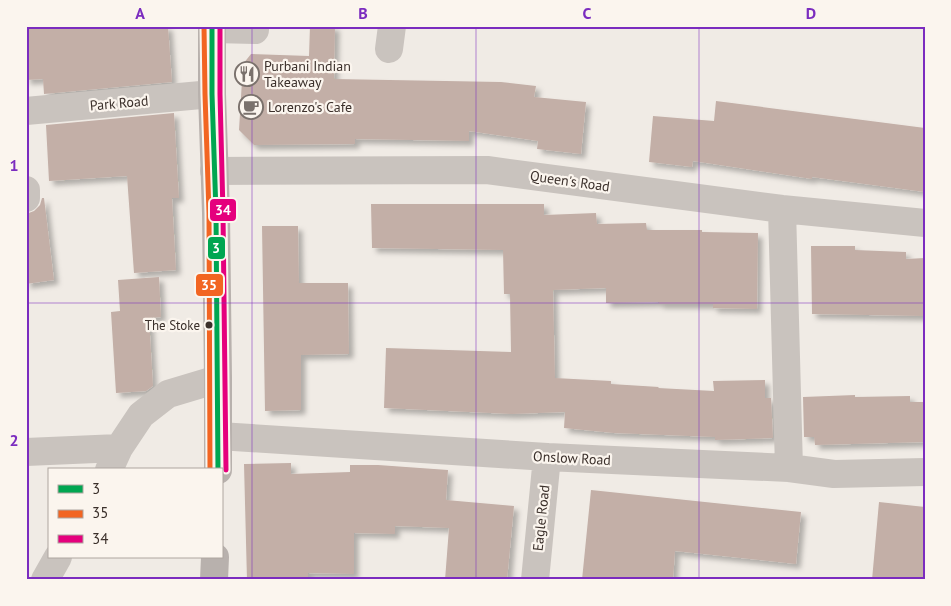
<svg xmlns="http://www.w3.org/2000/svg" width="951" height="606" font-family="'PT Sans',sans-serif">
<style>
.building{fill:#c3afa7;filter:url(#shadow)}
.lines{fill:none;stroke-linecap:round;stroke-linejoin:round}
.minor{stroke:#c9c3be;stroke-width:28}
.major{stroke:#b8b1ad;stroke-width:28}
.bus-1-casing{stroke:#fbf5ee;stroke-width:9}
.bus-2-casing{stroke:#fbf5ee;stroke-width:9}
.bus-3-casing{stroke:#fbf5ee;stroke-width:9}
.bus-1{stroke:#00a651;stroke-width:5}
.bus-2{stroke:#f26522;stroke-width:5}
.bus-3{stroke:#e5007d;stroke-width:5}
.grid{fill:none;stroke:#7b2cbf;stroke-width:1;stroke-opacity:0.55}
.bus-dot{fill:#3b302b;stroke:#fbf5ee;stroke-width:2}
.labels{text-anchor:middle;dominant-baseline:central;stroke-width:4.5;stroke-linejoin:round;paint-order:stroke}
.bus-label{font-size:13px;fill:#3b302b;stroke:#fbf5ee;text-anchor:end}
.poi-label{font-size:14px;fill:#3b302b;stroke:#fbf5ee;text-anchor:start}
.street-label{font-size:14px;fill:#3b302b;stroke:#fbf5ee}
.line-badge{stroke:#fbf5ee;stroke-width:2}
.badge-label{font-size:14px;text-anchor:middle;font-weight:bold;fill:#fff}
.neatline{fill:none;stroke:#7b2cbf;stroke-width:2}
.grid-label{font-size:16px;text-anchor:middle;font-weight:bold;fill:#7b2cbf}
</style>
<defs>
<filter id="shadow"><feDropShadow dx="4.5" dy="4.5" stdDeviation="2.5" flood-color="#0004"/></filter>
</defs>
<rect width="100%" height="100%" fill="#f0ebe5"/>
<path class="building" d="M 26,26 L 168,26 L 172,82 L 44,94 L 43,79 L 26,80 Z
M 310,26 L 335,26 L 334,79 L 501,82 L 536,86 L 534,97 L 586,102 L 581,154 L 537,149 L 538,141 L 469,131 L 469,141 L 355,139 L 355,144 L 254,145 L 239,130 L 243,64 L 251,54 L 309,56 Z
M 716,101 L 925,128 L 925,192 L 812,177 L 812,179 L 693,161 L 692,167 L 649,162 L 653,116 L 714,121 Z
M 174,113 L 179,198 L 172,198 L 176,270 L 134,273 L 127,176 L 49,181 L 46,125 Z
M 42,198 L 44,198 L 54,280 L 26,284 L 26,214 L 34,211 L 40,205 Z
M 371,204 L 544,204 L 544,215 L 596,213 L 597,224 L 646,223 L 647,230 L 702,230 L 702,232 L 758,233 L 757,309 L 713,308 L 713,304 L 659,304 L 659,302 L 606,303 L 606,288 L 553,290 L 555,378 L 611,381 L 611,384 L 659,387 L 658,388 L 714,391 L 713,381 L 765,380 L 765,398 L 771,398 L 773,438 L 715,440 L 715,437 L 614,433 L 564,428 L 565,412 L 512,414 L 384,408 L 386,348 L 511,352 L 510,294 L 504,294 L 503,250 L 372,248 Z
M 262,226 L 298,226 L 299,283 L 348,283 L 349,354 L 301,355 L 301,410 L 265,411 Z
M 811,246 L 855,246 L 855,250 L 906,252 L 906,259 L 925,258 L 925,316 L 812,314 Z
M 159,277 L 161,317 L 149,318 L 153,386 L 146,391 L 116,393 L 111,312 L 120,311 L 118,280 Z
M 855,395 L 855,397 L 910,396 L 910,402 L 925,402 L 925,442 L 815,445 L 814,437 L 804,437 L 803,397 Z
M 291,463 L 291,474 L 350,472 L 350,465 L 378,465 L 448,470 L 446,500 L 514,506 L 507,580 L 445,580 L 449,528 L 395,526 L 395,534 L 354,533 L 354,574 L 308,573 L 308,580 L 247,580 L 244,464 Z
M 591,490 L 801,512 L 796,564 L 675,551 L 673,580 L 582,580 Z
M 879,502 L 925,507 L 925,580 L 872,580 Z"/>
<g class="lines">
<path class="minor" d="M 213,29 L 255,30 L 255,26
M 389,49 L 392,26
M 26,111 L 212,94
M 214,171 L 487,170 L 782,209 L 925,223
M 26,190 L 26,198
M 782,209 L 789,468
M 219,436 L 547,457 L 789,468 L 834,474 L 925,472
M 26,452 L 119,448
M 109,470 L 119,448 L 141,415 L 168,394 L 218,379
M 45,580 L 58,557
M 535,580 L 547,457"/>
<path class="major" d="M 212,26 L 212,94 L 216,213 L 218,379 L 218,470
M 214,580 L 215,557"/>
<defs>
<path id="bus-1" d="M 212,26 L 212,94 L 216,213 L 218,470"/>
<path id="bus-2" d="M 204,26 L 205,94 L 209,213 L 210,470"/>
<path id="bus-3" d="M 220,26 L 220,94 L 223,213 L 226,470"/>
</defs>
<use href="#bus-1" class="bus-1-casing"/>
<use href="#bus-2" class="bus-2-casing"/>
<use href="#bus-3" class="bus-3-casing"/>
<use href="#bus-1" class="bus-1"/>
<use href="#bus-2" class="bus-2"/>
<use href="#bus-3" class="bus-3"/>
</g>
<path class="grid" d="M 252,26 L 252,580M 476,26 L 476,580M 699,26 L 699,580M 26,303 L 925,303"/>
<defs>
<symbol id="restaurant-ring" viewBox="-11 -11 22 22"><circle r="9.5" fill="#fbf5ee" stroke="#7a716c" stroke-width="1.5"/><path d="M-5-6h1v4h1v-4h1v4h1v-4h1v5L-1.5 .5V6h-2V.5L-5-1ZM5-6V6H3V1.5H1.5Q1.5-4 5-6Z" fill="#7a716c"/></symbol>
<symbol id="cafe-ring" viewBox="-11 -11 22 22"><circle r="9.5" fill="#fbf5ee" stroke="#7a716c" stroke-width="1.5"/><path d="M-5.5-4.5H6V0H3Q3 3.5 0 3.5H-2.5Q-5.5 3.5-5.5 0ZM3-3.2v2h1.7v-2ZM-6 4.5H4V6H-6Z" fill="#7a716c"/></symbol>
</defs>
<g fill-rule="evenodd">
<use href="#restaurant-ring" x="233" y="60" width="28" height="28"/>
<use href="#cafe-ring" x="237" y="93" width="28" height="28"/>
</g>
<circle class="bus-dot" cx="209" cy="325" r="4.5"/>
<g class="labels">
<g class="bus-label">
<text x="200" y="325">The Stoke</text>
</g>
<g class="poi-label">
<text x="264" y="66">Purbani Indian<tspan x="264" dy="16">Takeaway</tspan></text>
<text x="268" y="107">Lorenzo's Cafe</text>
</g>
<g class="street-label">
<text transform="translate(119 103) rotate(-5)">Park Road</text>
<text transform="translate(570 181) rotate(8)">Queen's Road</text>
<text transform="translate(572 458) rotate(3)">Onslow Road</text>
<text transform="translate(541 518) rotate(-84)">Eagle Road</text>
</g>
</g>
<g class="line-badge">
<rect x="209" y="198" width="28" height="24" rx="5" fill="#e5007d"/>
<rect x="207" y="236" width="19" height="24" rx="5" fill="#00a651"/>
<rect x="195" y="273" width="29" height="24" rx="5" fill="#f26522"/>
</g>
<g class="badge-label">
<text x="223" y="215">34</text>
<text x="216" y="253">3</text>
<text x="209" y="290">35</text>
</g>
<rect width="951" height="606" fill="none" stroke="#fbf5ee" stroke-width="55"/>
<rect x="48" y="468" width="175" height="90" fill="#fbf5ee" stroke="#aea6a0"/>
<rect x="58" y="485" width="25" height="8" fill="#00a651" stroke="#aea6a0"/>
<text x="92" y="494" font-size="15" fill="#3b302b">3</text>
<rect x="58" y="510" width="25" height="8" fill="#f26522" stroke="#aea6a0"/>
<text x="92" y="518" font-size="15" fill="#3b302b">35</text>
<rect x="58" y="535" width="25" height="8" fill="#e5007d" stroke="#aea6a0"/>
<text x="92" y="544" font-size="15" fill="#3b302b">34</text>
<rect x="28" y="28" width="896" height="550" class="neatline"/>
<g class="grid-label">
<text x="140" y="19">A</text>
<text x="363" y="19">B</text>
<text x="587" y="19">C</text>
<text x="811" y="19">D</text>
<text x="14" y="171">1</text>
<text x="14" y="446">2</text>
</g>
</svg>
